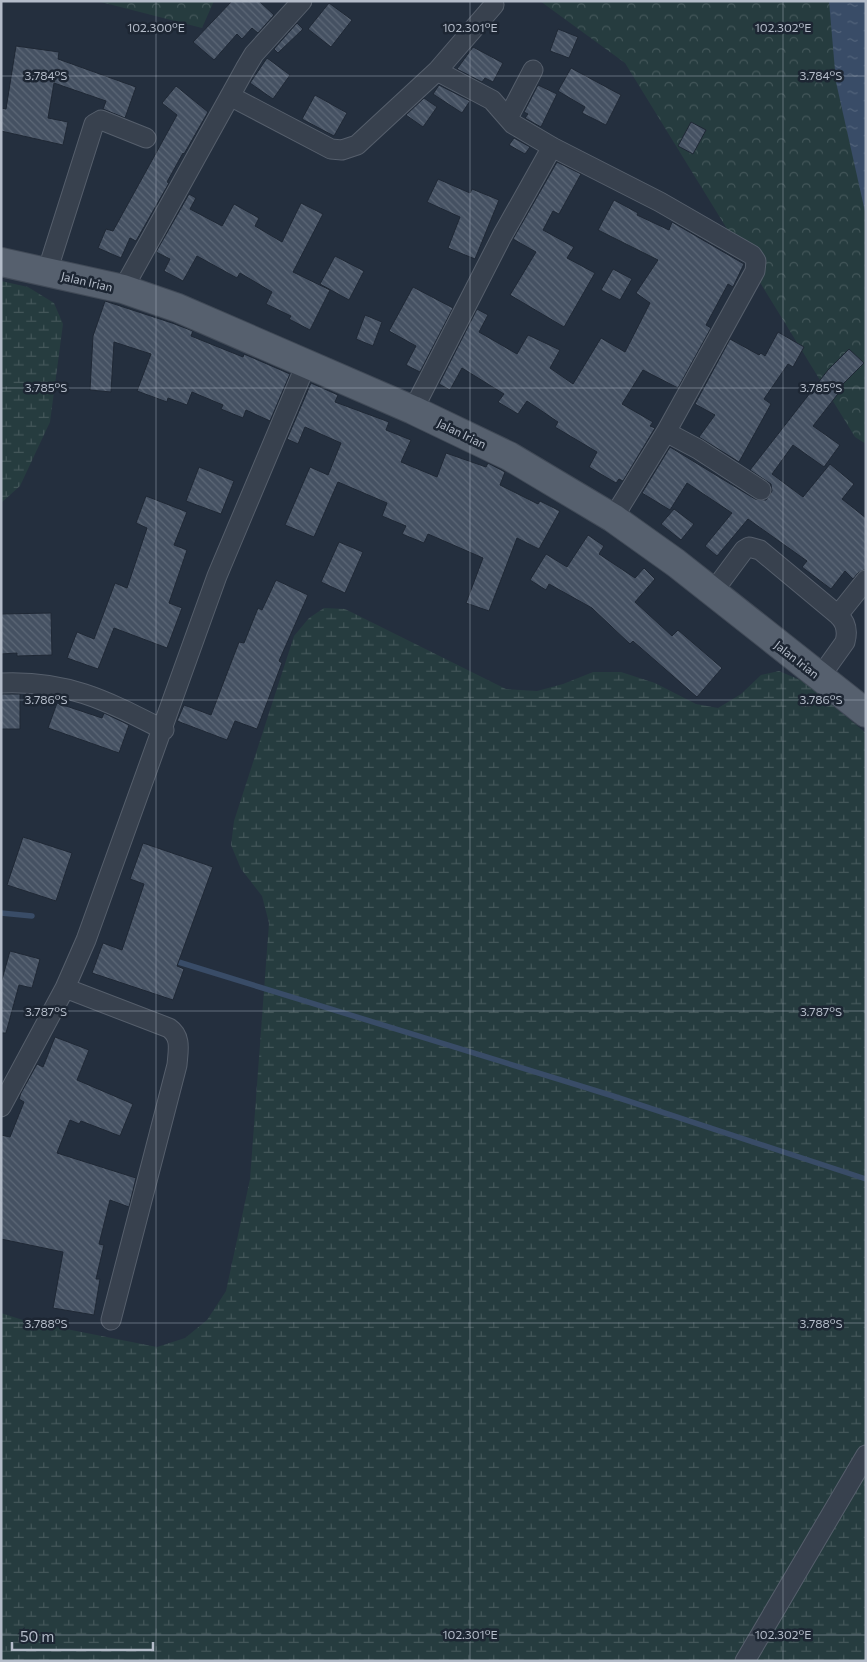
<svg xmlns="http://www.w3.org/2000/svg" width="867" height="1662" font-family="Commissioner,sans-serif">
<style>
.forest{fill:url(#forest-crowns)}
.wetland{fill:url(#wetland-marsh)}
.water{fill:url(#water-ripples)}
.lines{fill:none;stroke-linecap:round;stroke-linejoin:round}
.stream{stroke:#394c67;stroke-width:5.5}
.building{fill:url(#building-back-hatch);stroke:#1f2835}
.minor-casing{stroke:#565f6c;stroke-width:21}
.primary-casing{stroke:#414a57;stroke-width:30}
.minor{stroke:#38414e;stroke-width:19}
.primary{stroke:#56606e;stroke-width:28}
.ticks{fill:none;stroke:#b4bcc9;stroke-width:1;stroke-opacity:0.45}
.labels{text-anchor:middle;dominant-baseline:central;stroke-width:5;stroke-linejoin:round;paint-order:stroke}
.street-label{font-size:12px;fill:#b4bcc9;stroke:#1d2633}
.ticks-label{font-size:12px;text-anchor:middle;fill:#b4bcc9;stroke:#1d2633;stroke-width:5;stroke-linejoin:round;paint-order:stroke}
</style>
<defs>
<pattern id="forest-crowns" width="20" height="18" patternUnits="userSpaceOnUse" patternTransform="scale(1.25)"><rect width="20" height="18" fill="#263c3f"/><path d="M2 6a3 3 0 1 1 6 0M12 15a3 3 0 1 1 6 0" fill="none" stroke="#435659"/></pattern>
<pattern id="wetland-marsh" width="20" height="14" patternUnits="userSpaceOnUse" patternTransform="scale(1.25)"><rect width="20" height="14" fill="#263c3f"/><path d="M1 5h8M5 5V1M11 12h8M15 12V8" fill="none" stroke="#435659"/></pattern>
<pattern id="water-ripples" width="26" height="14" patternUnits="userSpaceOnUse" patternTransform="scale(1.25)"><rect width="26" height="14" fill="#394c67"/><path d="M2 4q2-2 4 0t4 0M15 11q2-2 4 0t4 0" fill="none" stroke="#53647b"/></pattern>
<pattern id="building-back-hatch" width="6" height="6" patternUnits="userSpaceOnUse" patternTransform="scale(1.25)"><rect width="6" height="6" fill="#455162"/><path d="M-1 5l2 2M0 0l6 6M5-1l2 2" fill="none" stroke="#5d6877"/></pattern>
</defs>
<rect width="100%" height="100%" fill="#242f3e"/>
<path class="forest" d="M 97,1 L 214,1 L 202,28 Z
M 540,1 L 866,1 L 866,444 L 855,437 L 625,63 Z"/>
<path class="wetland" d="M 1,281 L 28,287 L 54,303 L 63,324 L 50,422 L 20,486 L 1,503 Z
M 324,608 L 345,609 L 506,689 L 537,691 L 563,684 L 593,672 L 621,672 L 655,683 L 696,704 L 718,708 L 741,694 L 761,675 L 779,671 L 805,682 L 866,733 L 866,1661 L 1,1661 L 1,1313 L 26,1321 L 157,1347 L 185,1338 L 207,1320 L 226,1291 L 250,1179 L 269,923 L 262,896 L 241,869 L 231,845 L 234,821 L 294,636 L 309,618 Z"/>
<path class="water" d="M 829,1 L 866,1 L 866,216 L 836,82 Z"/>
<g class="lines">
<path class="stream" d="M 1,913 L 32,916
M 172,960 L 613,1096 L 866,1179"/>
</g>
<path class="building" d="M 232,1 L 259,1 L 274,15 L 258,33 L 252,28 L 242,39 L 237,34 L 214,60 L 193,42 Z
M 329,3 L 352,20 L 331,47 L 308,29 Z
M 297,23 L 303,29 L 278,53 L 274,49 Z
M 558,29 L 578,37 L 569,58 L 550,51 Z
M 16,46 L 59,52 L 58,59 L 136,87 L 125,118 L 103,109 L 106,101 L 54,83 L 48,118 L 68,122 L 63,145 L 1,131 L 1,108 L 6,109 Z
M 473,47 L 503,63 L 493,82 L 485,78 L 482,82 L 457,69 Z
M 267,58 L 290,75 L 273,99 L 250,83 Z
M 571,68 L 621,95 L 606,125 L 582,113 L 585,107 L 558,91 Z
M 439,85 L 470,101 L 462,113 L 433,94 Z
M 538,85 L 557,94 L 541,127 L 525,118 L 528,114 L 524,112 Z
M 176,86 L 208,112 L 184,154 L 183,153 L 167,182 L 169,183 L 136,241 L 130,238 L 121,258 L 98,248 L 106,229 L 113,231 L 177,115 L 162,103 Z
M 315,95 L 347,113 L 334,136 L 302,119 Z
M 424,98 L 437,107 L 423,127 L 406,115 Z
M 691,122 L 706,130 L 693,154 L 678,146 Z
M 514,138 L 530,147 L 525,154 L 509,145 Z
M 557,162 L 581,174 L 559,214 L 553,211 L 543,230 L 574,247 L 567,258 L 595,273 L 564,327 L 510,295 L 536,252 L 513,239 Z
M 438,179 L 470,193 L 472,189 L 499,200 L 475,259 L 448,248 L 460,217 L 427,202 Z
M 189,194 L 196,198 L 190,209 L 222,226 L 234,204 L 259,218 L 255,226 L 282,242 L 301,203 L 323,214 L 293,272 L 330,290 L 310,330 L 289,319 L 291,316 L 266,304 L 272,292 L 240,273 L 237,278 L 197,256 L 183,281 L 164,271 L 170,259 L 156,252 Z
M 614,200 L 638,213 L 637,215 L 669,230 L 672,222 L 744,264 L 733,287 L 728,284 L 706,325 L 711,328 L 678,388 L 643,370 L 622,404 L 653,422 L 650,426 L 655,428 L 623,481 L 619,479 L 616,483 L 589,467 L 597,452 L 555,427 L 558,422 L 527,401 L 518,414 L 498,402 L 504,394 L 462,368 L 450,390 L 439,384 L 477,309 L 488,315 L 479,332 L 517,354 L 528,335 L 560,350 L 550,368 L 573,384 L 601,338 L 625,352 L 650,303 L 636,293 L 658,260 L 598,230 Z
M 335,256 L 364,271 L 349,300 L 320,284 Z
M 613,269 L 632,279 L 620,300 L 601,290 Z
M 413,287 L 453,308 L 420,372 L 406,365 L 416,346 L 389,331 Z
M 105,301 L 172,323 L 193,331 L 191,336 L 243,357 L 244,354 L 290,374 L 270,421 L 246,410 L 243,418 L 221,409 L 223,405 L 192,392 L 187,405 L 168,398 L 167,402 L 137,391 L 151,354 L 114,342 L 111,392 L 90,390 L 93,336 Z
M 365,315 L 382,322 L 373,346 L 356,339 Z
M 778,332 L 804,347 L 793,367 L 788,364 L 764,399 L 771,404 L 739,462 L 699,437 L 715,415 L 695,404 L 730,339 L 759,355 L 761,353 L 765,356 Z
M 849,349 L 864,363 L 842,385 L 844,386 L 813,426 L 840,445 L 824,467 L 793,445 L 772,474 L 803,497 L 830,464 L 854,484 L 842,499 L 866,518 L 866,569 L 858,573 L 853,579 L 845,571 L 831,589 L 802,567 L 807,561 L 748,519 L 717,556 L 705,546 L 732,513 L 687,483 L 670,510 L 642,493 L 670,447 L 755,499 L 766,500 L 772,491 L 771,484 L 750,470 L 828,370 Z
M 311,383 L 338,395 L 335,402 L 389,422 L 386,430 L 411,440 L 401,462 L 437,477 L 446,453 L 486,467 L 488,463 L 505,472 L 500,485 L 538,504 L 540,501 L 560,511 L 539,549 L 517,538 L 489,611 L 466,603 L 483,558 L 428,534 L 424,543 L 402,534 L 406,526 L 382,516 L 387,503 L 338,482 L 314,537 L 285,525 L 310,467 L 328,475 L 341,443 L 305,427 L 298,444 L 287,439 Z
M 199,467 L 234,481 L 221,514 L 186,501 Z
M 146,496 L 187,512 L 174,545 L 187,550 L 169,603 L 182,608 L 167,648 L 114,628 L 98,669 L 67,658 L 77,632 L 94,639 L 115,583 L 127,588 L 147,528 L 136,523 Z
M 674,509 L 694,524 L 681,540 L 661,524 Z
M 588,535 L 604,546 L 599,554 L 635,578 L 644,568 L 655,579 L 635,602 L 672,636 L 678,630 L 722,668 L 697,697 L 633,641 L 630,644 L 592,608 L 549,584 L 546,590 L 530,580 L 546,554 L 567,567 Z
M 339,542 L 363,552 L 345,593 L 321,582 Z
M 276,580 L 308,595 L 279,661 L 282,663 L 257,729 L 235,721 L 227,740 L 177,721 L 184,705 L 211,715 L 239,642 L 244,643 L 258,608 L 262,610 Z
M 51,613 L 52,655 L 17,656 L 17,653 L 1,654 L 1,614 Z
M 1,694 L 20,694 L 20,729 L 1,729 Z
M 57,703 L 102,718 L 104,713 L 129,725 L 119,753 L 48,728 Z
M 23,837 L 72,853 L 56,901 L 7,885 Z
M 143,843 L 213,867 L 177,966 L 184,969 L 173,1000 L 92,973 L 103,943 L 122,950 L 144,884 L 130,879 Z
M 10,951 L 40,959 L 32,988 L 19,985 L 6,1033 L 1,1033 L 1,983 Z
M 55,1037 L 89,1050 L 77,1080 L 133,1104 L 120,1136 L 81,1121 L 79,1124 L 70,1120 L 57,1153 L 136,1178 L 129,1207 L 110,1200 L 99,1244 L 104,1245 L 96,1279 L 100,1279 L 94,1315 L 53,1308 L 63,1252 L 1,1239 L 1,1135 L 10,1137 L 24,1102 L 19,1099 L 21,1093 L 37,1064 L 43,1067 Z"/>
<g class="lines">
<defs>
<path id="minor" d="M 437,71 L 492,100 L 513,124 L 552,147 L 660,202 L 752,255 L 756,261 L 755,271 L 666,432 L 613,518
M 230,96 L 331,149 L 342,150 L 357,145 L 437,71 L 494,5
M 508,118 L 533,70
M 47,272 L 94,124 L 101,120 L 146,138
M 123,289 L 245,69 L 254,54 L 302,1
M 413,410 L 502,236 L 552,147
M 666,432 L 698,449 L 761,490
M 712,593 L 744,550 L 749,547 L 760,550 L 838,615 C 846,622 848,631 845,642 L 820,677
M 838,615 L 866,580
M 1,683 C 68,680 107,701 164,730
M 65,988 L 169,1028 C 182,1037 178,1051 177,1065 L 111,1320
M 1,1107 L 65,988 L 86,940 L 217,576 L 307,362
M 745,1661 L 866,1455"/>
<path id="primary" d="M 1,262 L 123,289 L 178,308 L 413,410 L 509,456 L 613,518 L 676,563 L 866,713"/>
</defs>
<use href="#minor" class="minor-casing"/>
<use href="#primary" class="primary-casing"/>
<use href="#minor" class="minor"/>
<use href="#primary" class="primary"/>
</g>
<path class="ticks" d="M 156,1 L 156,1661M 470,1 L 470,1661M 783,1 L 783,1661M 1,76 L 866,76M 1,388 L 866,388M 1,700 L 866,700M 1,1011 L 866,1011M 1,1323 L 866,1323M 1,1635 L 866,1635"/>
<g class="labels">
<g class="street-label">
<text transform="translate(87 281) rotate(13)">Jalan Irian</text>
<text transform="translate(462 433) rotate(26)">Jalan Irian</text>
<text transform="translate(797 659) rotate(38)">Jalan Irian</text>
</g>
</g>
<g class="ticks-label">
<text x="156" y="32">102.300°E</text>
<text x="470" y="32">102.301°E</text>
<text x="783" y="32">102.302°E</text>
<text x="46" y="80">3.784°S</text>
<text x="821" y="80">3.784°S</text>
<text x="46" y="392">3.785°S</text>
<text x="821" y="392">3.785°S</text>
<text x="46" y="704">3.786°S</text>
<text x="821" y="704">3.786°S</text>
<text x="46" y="1016">3.787°S</text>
<text x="821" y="1016">3.787°S</text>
<text x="46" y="1328">3.788°S</text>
<text x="821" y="1328">3.788°S</text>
<text x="470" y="1639">102.301°E</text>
<text x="783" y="1639">102.302°E</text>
</g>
<rect width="867" height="1662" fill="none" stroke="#b4bcc9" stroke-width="5"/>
<path d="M12 1642v8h141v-8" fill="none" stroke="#b4bcc9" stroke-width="2.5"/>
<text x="20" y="1642" font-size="15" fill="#b4bcc9" stroke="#1d2633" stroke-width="4" paint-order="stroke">50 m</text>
</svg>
